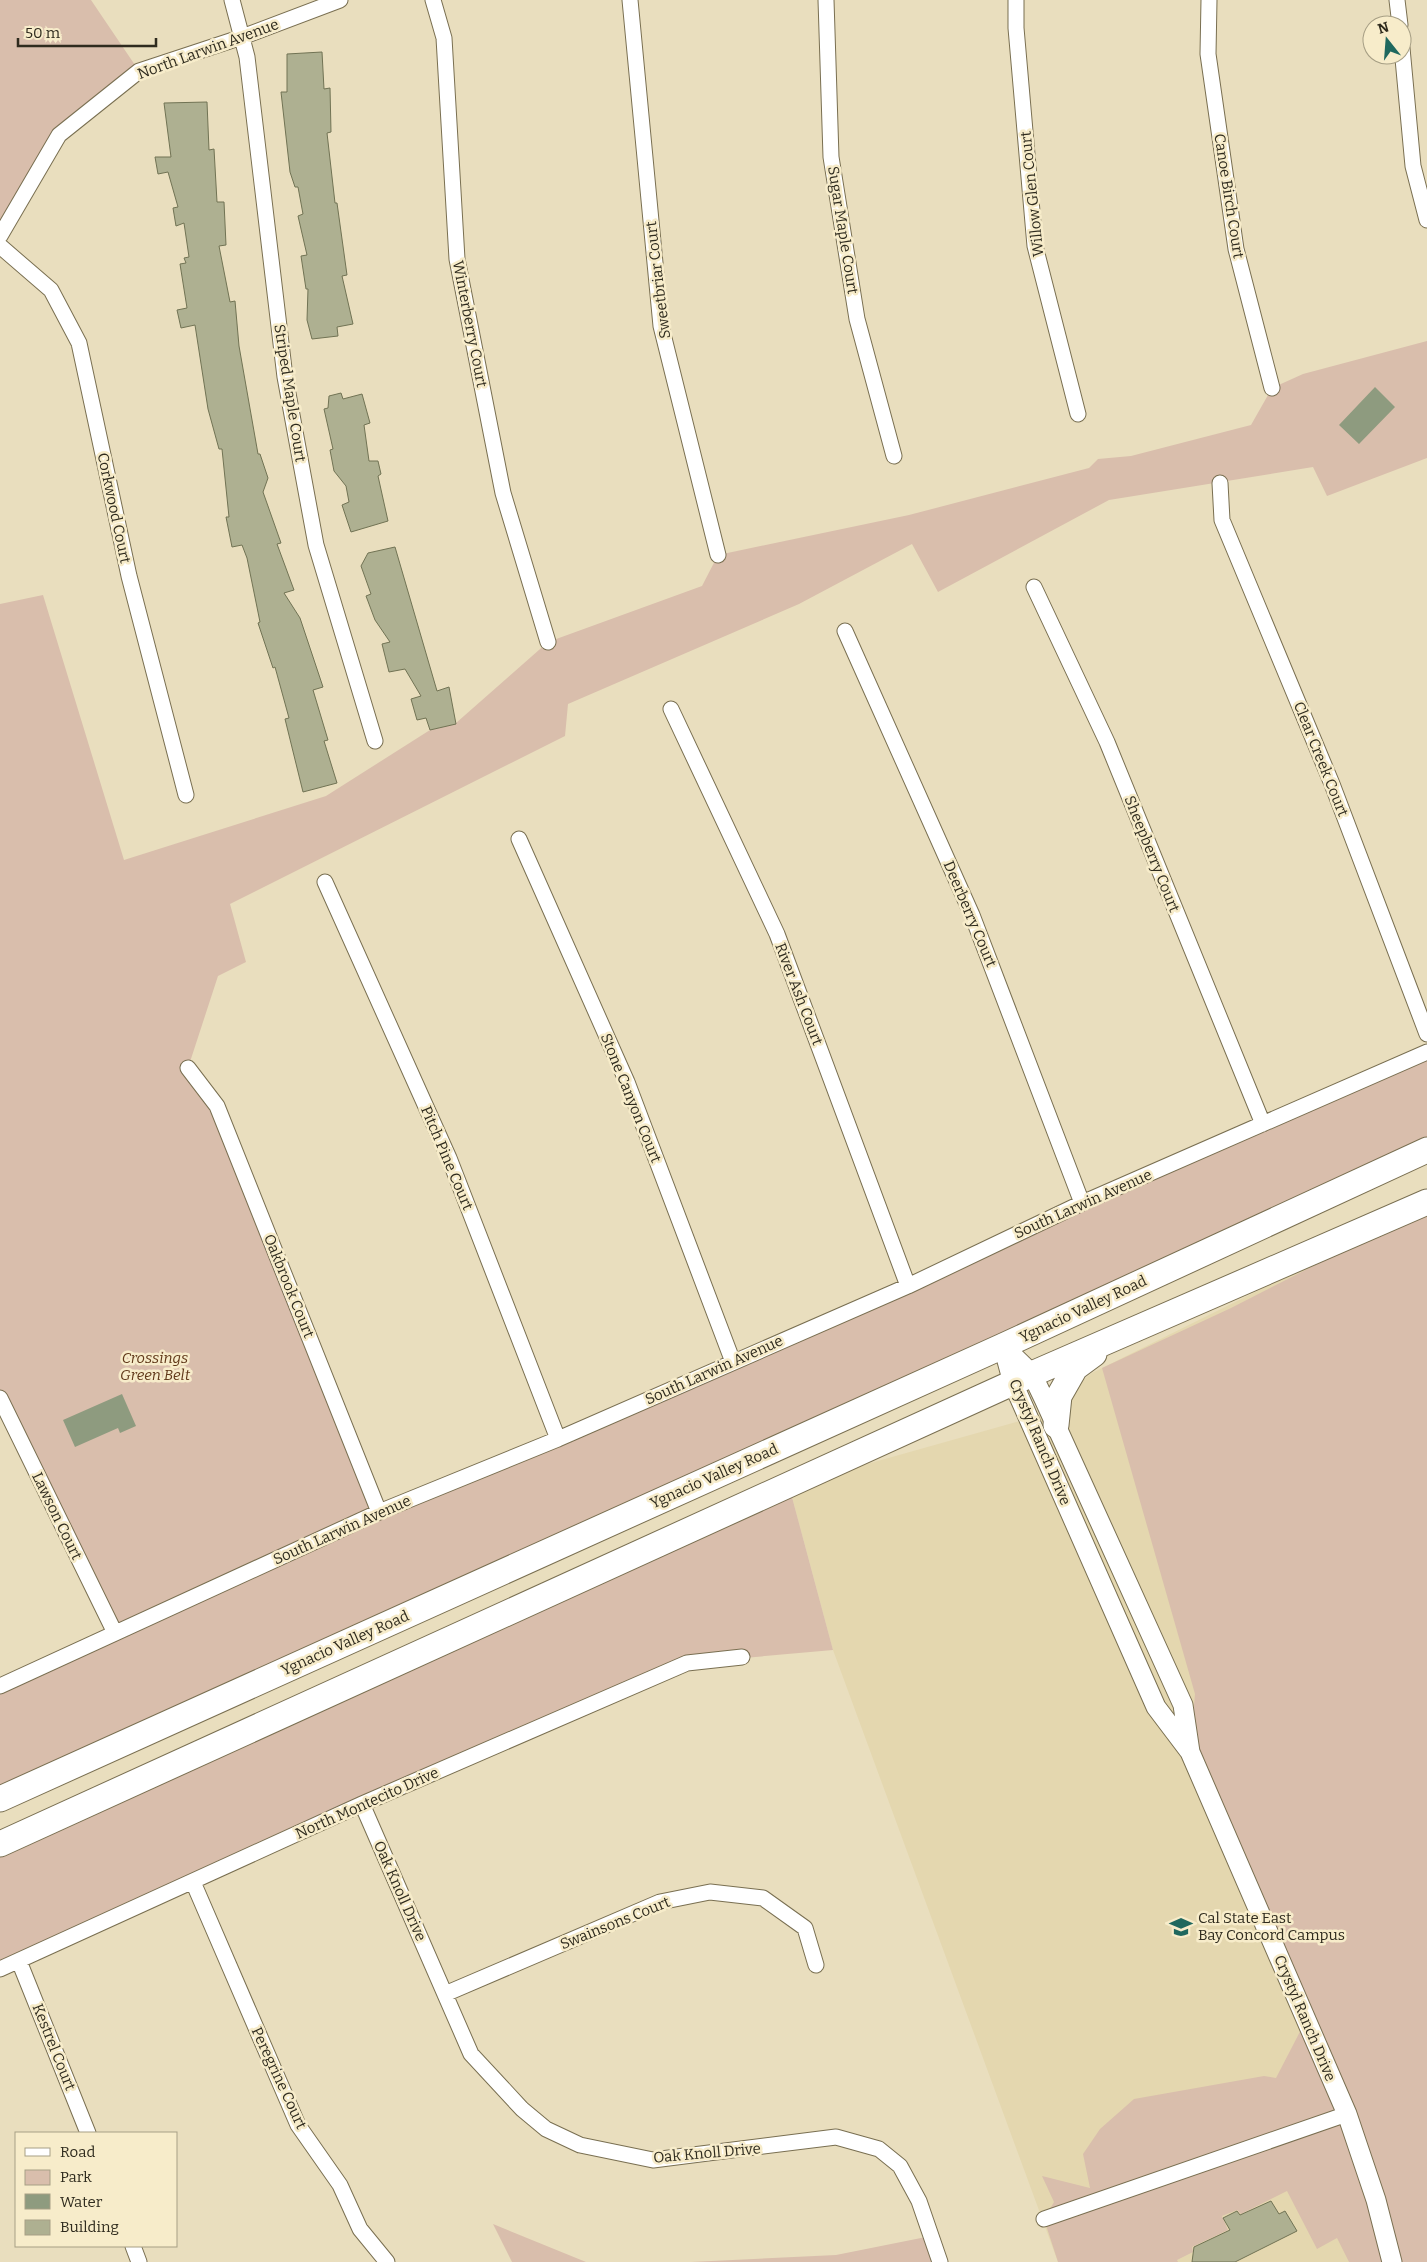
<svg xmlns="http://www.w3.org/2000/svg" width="1427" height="2262" font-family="Bitter,serif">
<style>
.built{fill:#e4d7af}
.green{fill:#d9beac}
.water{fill:#8e9b7f}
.building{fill:#aeb091;stroke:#717354}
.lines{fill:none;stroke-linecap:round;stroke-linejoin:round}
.minor-casing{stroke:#796f51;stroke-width:17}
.tertiary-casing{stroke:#796f51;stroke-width:21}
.trunk-casing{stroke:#796f51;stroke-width:27}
.minor{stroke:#fff;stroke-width:15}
.tertiary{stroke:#fff;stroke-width:19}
.trunk{stroke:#fff;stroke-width:25}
.labels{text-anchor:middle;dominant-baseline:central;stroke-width:5;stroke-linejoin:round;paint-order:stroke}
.street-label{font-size:15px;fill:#2f2b1e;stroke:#f7ecca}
.park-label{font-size:15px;font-style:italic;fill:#603819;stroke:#f7ecca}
.poi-label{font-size:15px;fill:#2f2b1e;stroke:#f7ecca;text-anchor:start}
</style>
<rect width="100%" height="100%" fill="#e9debe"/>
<path class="built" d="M 1427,1207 L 1427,2262 L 1058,2262 L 833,1650 L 789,1486 L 1038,1416 L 1092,1373 Z"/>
<path class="green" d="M 0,0 L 91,0 L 139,71 L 59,135 L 0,236 Z
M 1427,341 L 1427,458 L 1327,496 L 1313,467 L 1109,500 L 938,592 L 912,544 L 799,604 L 568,704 L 565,736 L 230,904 L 246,962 L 218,976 L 188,1068 L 217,1106 L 379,1512 L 1427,1052 L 1427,1150 L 0,1799 L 0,1686 L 114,1633 L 0,1398 L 0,604 L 43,595 L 124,860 L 326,796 L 430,730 L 456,723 L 548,642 L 702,586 L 718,555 L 909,515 L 1089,468 L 1098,459 L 1131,456 L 1251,425 L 1272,388 L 1303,374 Z
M 1427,1208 L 1427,2262 L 1349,2262 L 1337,2238 L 1317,2249 L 1287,2191 L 1241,2214 L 1237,2210 L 1222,2216 L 1228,2230 L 1192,2247 L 1193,2252 L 1177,2260 L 1178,2262 L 1058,2262 L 1044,2219 L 1054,2202 L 1042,2176 L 1090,2188 L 1083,2154 L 1100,2129 L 1134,2099 L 1264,2076 L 1276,2078 L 1306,2020 L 1190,1752 L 1195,1694 L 1102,1368 L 1231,1308 Z
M 789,1486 L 833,1650 L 687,1663 L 0,1969 L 0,1844 Z
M 493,2224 L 586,2262 L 512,2262 Z
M 931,2236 L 940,2262 L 691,2262 L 836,2255 Z"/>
<path class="water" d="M 1375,387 L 1395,407 L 1359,444 L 1339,425 Z
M 122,1394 L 136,1426 L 120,1433 L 118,1428 L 75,1447 L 63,1420 Z"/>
<path class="building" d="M 322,52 L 324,89 L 330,88 L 331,132 L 327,133 L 335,203 L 337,203 L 347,275 L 342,276 L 353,324 L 337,327 L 338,336 L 312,339 L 307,320 L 308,289 L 306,289 L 301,256 L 307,255 L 298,216 L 303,214 L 298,187 L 295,187 L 290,172 L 281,92 L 287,92 L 287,54 Z
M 207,102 L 209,150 L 214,149 L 217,202 L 224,202 L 226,245 L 219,246 L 230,302 L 235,301 L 239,346 L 258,454 L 260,454 L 268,478 L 263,492 L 281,543 L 277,544 L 294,590 L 284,593 L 300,618 L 323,687 L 313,690 L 328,740 L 324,741 L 337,783 L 303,792 L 285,719 L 289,718 L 275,667 L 273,668 L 258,623 L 260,622 L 247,558 L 242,545 L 232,547 L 226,517 L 229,517 L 222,449 L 219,449 L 208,409 L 195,325 L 181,328 L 177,310 L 187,308 L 180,264 L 186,263 L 184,258 L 189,257 L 184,223 L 176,226 L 173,208 L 178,207 L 168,172 L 158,174 L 155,157 L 171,157 L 164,103 Z
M 341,393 L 343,399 L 362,394 L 370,423 L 364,425 L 369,461 L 378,461 L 381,474 L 378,476 L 388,521 L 351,532 L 342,505 L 349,502 L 346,486 L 334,471 L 330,450 L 333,449 L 324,409 L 328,408 L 329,396 Z
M 395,547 L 437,691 L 449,687 L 456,724 L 430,730 L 426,718 L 417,720 L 411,699 L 421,696 L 405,669 L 389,672 L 382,644 L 390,642 L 375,620 L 366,596 L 371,594 L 361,566 L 368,553 Z
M 1271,2201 L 1279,2214 L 1285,2211 L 1297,2231 L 1235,2262 L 1192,2262 L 1194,2247 L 1230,2230 L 1223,2218 L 1237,2211 L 1240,2215 Z"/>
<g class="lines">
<defs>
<path id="minor" d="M 232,0 L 247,57 L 285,377 L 316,545 L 375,741
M 433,0 L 444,38 L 457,259 L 503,493 L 548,642
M 630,0 L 661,326 L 718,555
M 826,0 L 831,157 L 857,319 L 894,456
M 1016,0 L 1016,28 L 1035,246 L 1078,414
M 1209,0 L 1208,54 L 1236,249 L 1272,388
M 1397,0 L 1400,25
M 1402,48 L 1413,166 L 1427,220
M 0,236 L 59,135 L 139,71 L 242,37 L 340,0
M 0,246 L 51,290 L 79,343 L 129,576 L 186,795
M 1220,483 L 1222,520 L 1332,784 L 1427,1034
M 1034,587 L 1107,742 L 1263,1124
M 845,631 L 972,915 L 1082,1203
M 671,709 L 777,934 L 908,1286
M 519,839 L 627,1082 L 733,1362
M 325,882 L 449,1158 L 558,1439
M 188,1068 L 217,1106 L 379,1512
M 0,1398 L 115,1633
M 0,1686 L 379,1512 L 558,1439 L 908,1286 L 1082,1203 L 1427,1052
M 362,1804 L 471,2054 L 522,2109 L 546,2129 L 580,2145 L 653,2160 L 836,2137 L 879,2149 L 900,2166 L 919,2201 L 940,2262
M 193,1882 L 298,2125 L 340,2185 L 360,2229 L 387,2262
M 19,1961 L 88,2133
M 0,1969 L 362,1804 L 687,1663 L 742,1657
M 445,1994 L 660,1902 L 710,1892 L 763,1898 L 805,1928 L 816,1965
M 1044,2219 L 1347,2114
M 133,2246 L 139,2262"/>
<path id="tertiary" d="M 1003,1346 L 1032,1374 L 1044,1399 L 1183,1705 L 1190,1752 L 1156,1707 L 1013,1383 Z
M 1190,1752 L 1347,2114 L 1376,2200 L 1392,2262"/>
<path id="trunk" d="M 1056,1425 L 1059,1396 L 1075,1368 L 1094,1354
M 0,1799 L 1003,1346 L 1427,1150
M 0,1844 L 1032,1374 L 1427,1202"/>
</defs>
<use href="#minor" class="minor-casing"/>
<use href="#tertiary" class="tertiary-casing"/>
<use href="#trunk" class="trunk-casing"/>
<use href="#minor" class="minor"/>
<use href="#tertiary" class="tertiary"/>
<use href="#trunk" class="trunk"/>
</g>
<defs>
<symbol id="school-bare" viewBox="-9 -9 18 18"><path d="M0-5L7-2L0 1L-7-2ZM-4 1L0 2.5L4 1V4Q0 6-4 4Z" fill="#1f685e" stroke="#f7ecca" stroke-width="2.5" paint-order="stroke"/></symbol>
</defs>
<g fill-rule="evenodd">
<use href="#school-bare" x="1165" y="1911" width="32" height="32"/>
</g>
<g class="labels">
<g class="street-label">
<text transform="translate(208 49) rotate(-20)">North Larwin Avenue</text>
<text transform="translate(1032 194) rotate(-96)">Willow Glen Court</text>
<text transform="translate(1229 196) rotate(81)">Canoe Birch Court</text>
<text transform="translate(843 230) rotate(81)">Sugar Maple Court</text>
<text transform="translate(658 280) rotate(-97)">Sweetbriar Court</text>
<text transform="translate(470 324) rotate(79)">Winterberry Court</text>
<text transform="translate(290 393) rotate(81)">Striped Maple Court</text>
<text transform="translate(114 508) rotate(78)">Corkwood Court</text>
<text transform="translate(1321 759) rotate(68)">Clear Creek Court</text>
<text transform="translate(1152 854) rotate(68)">Sheepberry Court</text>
<text transform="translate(970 914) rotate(67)">Deerberry Court</text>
<text transform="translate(799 994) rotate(69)">River Ash Court</text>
<text transform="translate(631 1098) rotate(68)">Stone Canyon Court</text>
<text transform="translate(447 1158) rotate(67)">Pitch Pine Court</text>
<text transform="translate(1083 1204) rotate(-24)">South Larwin Avenue</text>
<text transform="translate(289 1286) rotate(68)">Oakbrook Court</text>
<text transform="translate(1083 1309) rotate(-25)">Ygnacio Valley Road</text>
<text transform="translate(714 1370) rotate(-24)">South Larwin Avenue</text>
<text transform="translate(1040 1442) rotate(67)">Crystyl Ranch Drive</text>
<text transform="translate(714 1476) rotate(-24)">Ygnacio Valley Road</text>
<text transform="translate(57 1516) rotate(64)">Lawson Court</text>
<text transform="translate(342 1530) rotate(-24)">South Larwin Avenue</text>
<text transform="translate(345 1643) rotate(-24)">Ygnacio Valley Road</text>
<text transform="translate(367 1803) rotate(-24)">North Montecito Drive</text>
<text transform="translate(400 1891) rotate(66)">Oak Knoll Drive</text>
<text transform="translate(615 1923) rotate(-22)">Swainsons Court</text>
<text transform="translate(1305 2018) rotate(67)">Crystyl Ranch Drive</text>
<text transform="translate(54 2047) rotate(68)">Kestrel Court</text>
<text transform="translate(279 2078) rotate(65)">Peregrine Court</text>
<text transform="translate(707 2153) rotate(-5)">Oak Knoll Drive</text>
</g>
<g class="park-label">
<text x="155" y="1358">Crossings<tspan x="155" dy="17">Green Belt</tspan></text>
</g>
<g class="poi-label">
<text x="1198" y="1918">Cal State East<tspan x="1198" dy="17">Bay Concord Campus</tspan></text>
</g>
</g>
<rect x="15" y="2132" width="162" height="115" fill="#f7ecca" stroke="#a79f85"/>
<rect x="25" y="2148" width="25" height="8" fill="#ffffff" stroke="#a79f85"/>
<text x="60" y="2157" font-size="15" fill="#2f2b1e">Road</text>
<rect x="25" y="2170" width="25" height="15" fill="#d9beac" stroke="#a79f85"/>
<text x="60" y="2182" font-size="15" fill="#2f2b1e">Park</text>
<rect x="25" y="2194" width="25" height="15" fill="#8e9b7f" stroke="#a79f85"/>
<text x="60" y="2207" font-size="15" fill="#2f2b1e">Water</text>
<rect x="25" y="2220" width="25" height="15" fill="#aeb091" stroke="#a79f85"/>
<text x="60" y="2232" font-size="15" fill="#2f2b1e">Building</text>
<g transform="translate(1387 40) rotate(343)"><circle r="24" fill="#f7ecca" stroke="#a79f85"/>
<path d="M0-4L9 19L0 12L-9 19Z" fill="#1f685e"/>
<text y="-8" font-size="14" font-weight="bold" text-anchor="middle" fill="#2f2b1e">N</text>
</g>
<path d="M18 38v8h138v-8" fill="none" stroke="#2f2b1e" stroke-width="2.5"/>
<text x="25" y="38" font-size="15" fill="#2f2b1e" stroke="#f7ecca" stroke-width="4" paint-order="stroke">50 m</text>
</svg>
